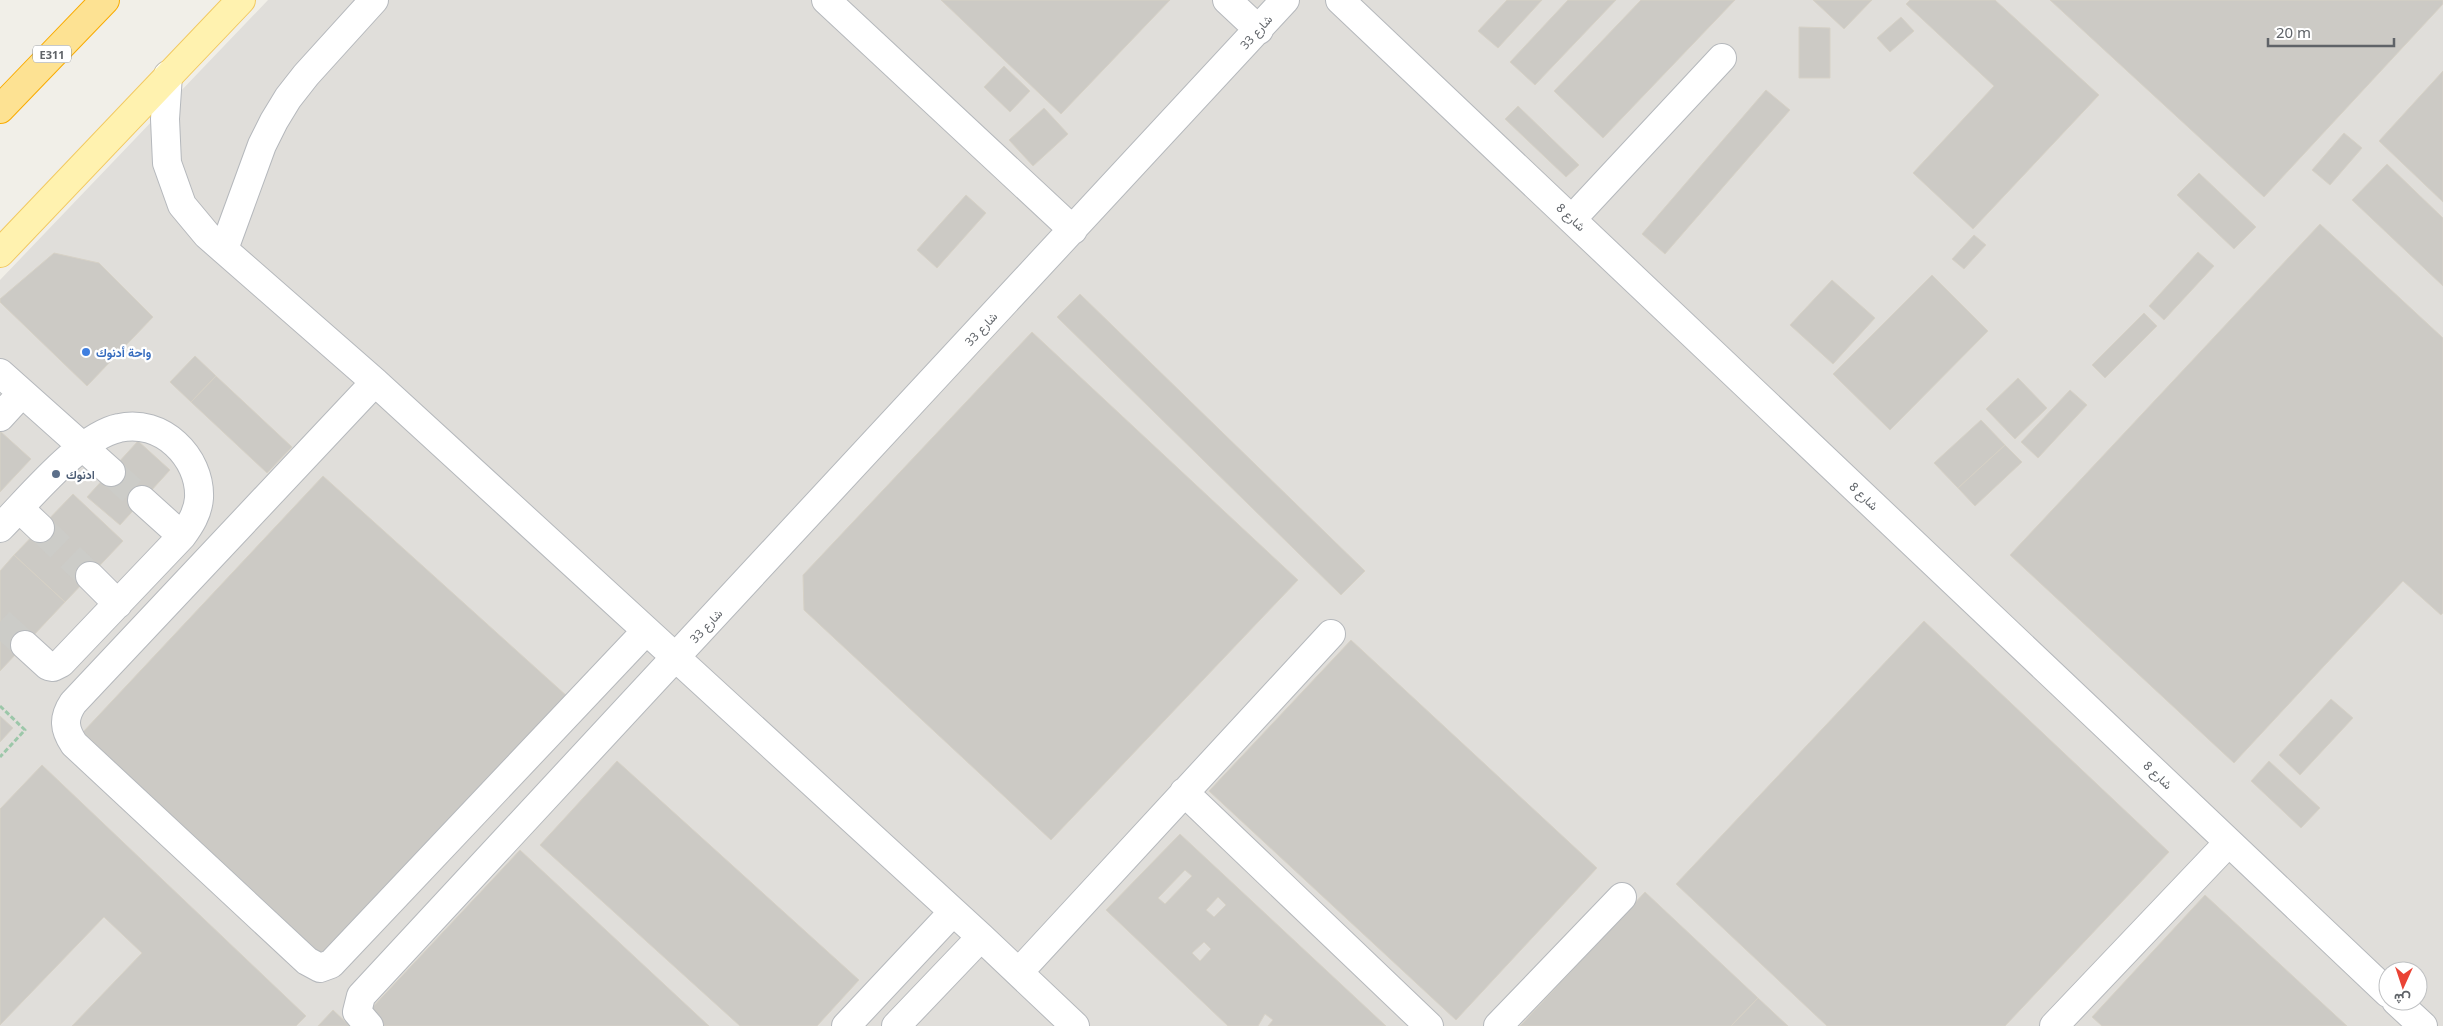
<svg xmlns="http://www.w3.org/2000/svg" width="2443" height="1026" font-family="'Noto Sans',Vazirmatn,sans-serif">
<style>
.industrial{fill:#e0deda;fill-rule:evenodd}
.building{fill:#cccac5;stroke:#d6d1c6;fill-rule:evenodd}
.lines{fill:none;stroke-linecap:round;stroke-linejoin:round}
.minor-tunnel{stroke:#ccccc8;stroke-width:28;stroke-dasharray:28 14;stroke-linecap:butt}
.minor-casing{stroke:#b5b8bc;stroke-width:30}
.major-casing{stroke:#f2c960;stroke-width:30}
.highway-casing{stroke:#f9ab00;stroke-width:30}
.path{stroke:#9cc7a9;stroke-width:3;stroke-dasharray:5 2.5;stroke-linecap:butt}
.minor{stroke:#fff;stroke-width:28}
.major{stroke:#fff2af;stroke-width:28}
.highway{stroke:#fde293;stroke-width:28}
.shop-dot{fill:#3f7fe0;stroke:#fff;stroke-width:2}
.service-dot{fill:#5c6f8a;stroke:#fff;stroke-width:2}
.labels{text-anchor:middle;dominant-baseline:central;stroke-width:4.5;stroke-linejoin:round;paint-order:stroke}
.shield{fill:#fff;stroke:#8f9295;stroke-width:1}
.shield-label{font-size:11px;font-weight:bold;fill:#5f6368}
.street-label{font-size:12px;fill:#5f6368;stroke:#fff}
.shop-label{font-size:12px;font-weight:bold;fill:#366cbe;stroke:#fff;text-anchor:start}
.service-label{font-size:12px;font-weight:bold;fill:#4e5e75;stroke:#fff;text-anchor:start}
</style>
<rect width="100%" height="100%" fill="#f1efe8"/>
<path class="industrial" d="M 268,0 L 2443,0 L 2443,1026 L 0,1026 L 0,280 ZM 2388,971 L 2418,971 L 2418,1001 L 2388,1001 Z"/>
<path class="building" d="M 941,0 L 1170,0 L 1061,114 Z
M 1507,0 L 1542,0 L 1498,48 L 1478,31 Z
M 1568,0 L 1616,0 L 1535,85 L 1510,62 Z
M 1641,0 L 1735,0 L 1603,138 L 1554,91 Z
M 1813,0 L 1872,0 L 1844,29 Z
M 1910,0 L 1995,0 L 2099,95 L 1973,229 L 1913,173 L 1994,86 L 1906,4 Z
M 2050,0 L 2443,0 L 2443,4 L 2264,197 Z
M 1901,17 L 1914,31 L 1890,52 L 1877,38 Z
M 1799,27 L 1830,28 L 1830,78 L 1799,78 Z
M 1004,66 L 1030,91 L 1010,112 L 984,87 Z
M 2443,71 L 2443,202 L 2379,141 Z
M 1766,90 L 1790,110 L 1665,254 L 1642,234 Z
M 1518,106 L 1579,165 L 1566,177 L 1505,119 Z
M 1044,108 L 1068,134 L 1033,166 L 1009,140 Z
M 2344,133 L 2362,148 L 2330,185 L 2312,170 Z
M 2387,164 L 2443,218 L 2443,286 L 2352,200 Z
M 2199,173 L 2256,227 L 2234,249 L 2177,195 Z
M 966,195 L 986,213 L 937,268 L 917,250 Z
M 2320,224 L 2443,338 L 2443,613 L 2441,615 L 2403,581 L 2234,763 L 2010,555 Z
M 1974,235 L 1986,245 L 1964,269 L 1952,259 Z
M 2198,252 L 2214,266 L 2164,320 L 2149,306 Z
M 54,253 L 99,263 L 153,317 L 87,386 L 0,302 L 0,299 Z
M 1932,275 L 1988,331 L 1890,430 L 1833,374 Z
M 1832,280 L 1875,318 L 1833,364 L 1790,325 Z
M 1080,294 L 1365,571 L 1341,595 L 1057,317 Z
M 2144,313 L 2157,326 L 2105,378 L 2092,365 Z
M 1032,332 L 1298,580 L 1051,840 L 804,610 L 803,575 Z
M 195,356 L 216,376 L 191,402 L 170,382 Z
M 216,376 L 292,447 L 267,473 L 191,402 Z
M 2018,378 L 2047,408 L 2015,439 L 1986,409 Z
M 2070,390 L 2087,405 L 2038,458 L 2021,442 Z
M 1981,420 L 2005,445 L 1958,488 L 1934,463 Z
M 0,431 L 31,459 L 0,492 Z
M 138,441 L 170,470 L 120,525 L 87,497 Z
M 2005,445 L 2022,462 L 1975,506 L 1958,488 Z
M 323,476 L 568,697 L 321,960 L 83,732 Z
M 73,494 L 123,541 L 65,602 L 14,555 Z
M 14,555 L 65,602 L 0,671 L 0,571 Z
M 1924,621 L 2169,852 L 2005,1026 L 1827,1026 L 1676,884 Z
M 1351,640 L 1597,868 L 1456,1020 L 1209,791 Z
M 2331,699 L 2353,718 L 2300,775 L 2279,755 Z
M 0,716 L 13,728 L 0,742 Z
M 617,761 L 859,980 L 817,1026 L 740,1026 L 540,845 Z
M 2269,761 L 2320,808 L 2301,828 L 2251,781 Z
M 42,765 L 306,1016 L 296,1026 L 72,1026 L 142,953 L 104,917 L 0,1025 L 0,809 Z
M 1180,834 L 1386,1026 L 1268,1026 L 1273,1020 L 1265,1014 L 1258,1026 L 1228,1026 L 1106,910 ZM 1185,870 L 1192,876 L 1165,904 L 1158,898 ZM 1218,897 L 1226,905 L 1214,917 L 1206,910 ZM 1204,942 L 1211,949 L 1200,961 L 1192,953 Z
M 520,850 L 709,1026 L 383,1026 L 368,1012 Z
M 1645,892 L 1758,998 L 1731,1026 L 1520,1026 Z
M 2205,895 L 2347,1026 L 2102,1026 L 2092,1017 Z
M 1758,998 L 1788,1026 L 1731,1026 Z
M 333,1010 L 350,1026 L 318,1026 Z"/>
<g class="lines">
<path class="minor-tunnel" d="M 111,472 L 142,500
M 40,528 L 90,576
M 0,622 L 25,645"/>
<defs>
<path id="minor" d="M 826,0 L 1073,230
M 1227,0 L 1259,30
M 1340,0 L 2388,993
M 168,75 L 165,119 L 167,163 L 182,205 L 207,235 L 375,382 L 981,937 L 1075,1026
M 1572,219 L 1722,58
M 224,249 L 262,145 L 274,121 L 288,98 L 306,75 L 374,0
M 0,373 L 111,472
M 375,382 L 73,703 C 63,718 64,729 74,744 L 307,961 L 320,968 L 331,964 L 646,631
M 0,417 L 22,393
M 142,500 L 182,536
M 19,508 L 40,528
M 0,528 C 29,499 80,436 119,428 C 161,418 201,457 199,498 C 198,513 190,525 182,536 L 61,663 L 53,667 L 48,666 L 25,645
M 90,576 L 118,604
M 1184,792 L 1429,1026
M 1019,972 L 1331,634
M 2396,1001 L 2423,1026
M 369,1026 L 357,1012 L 361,996 L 1285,0
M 846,1026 L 953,912
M 896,1026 L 981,937
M 1498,1026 L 1622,897
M 2054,1026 L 2228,843"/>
<path id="major" d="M 0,253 L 241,0"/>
<path id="highway" d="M 0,109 L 105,0"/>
</defs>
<use href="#minor" class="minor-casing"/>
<use href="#major" class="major-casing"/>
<use href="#highway" class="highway-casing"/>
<path class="path" d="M 0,706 L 25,730 L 0,757"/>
<use href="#minor" class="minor"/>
<use href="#major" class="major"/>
<use href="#highway" class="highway"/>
</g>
<circle class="shop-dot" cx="86" cy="352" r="5"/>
<circle class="service-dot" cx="56" cy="474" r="5"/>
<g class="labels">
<rect class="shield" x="33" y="45.5" width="38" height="17" rx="4"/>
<g class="shield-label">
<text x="52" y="54">E311</text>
</g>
<g class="street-label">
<text transform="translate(1256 32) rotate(-48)">شارع 33</text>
<text transform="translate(1571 217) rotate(43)">شارع 8</text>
<text transform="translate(981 329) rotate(-47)">شارع 33</text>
<text transform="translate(1864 496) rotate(44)">شارع 8</text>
<text transform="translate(706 626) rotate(-47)">شارع 33</text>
<text transform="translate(2158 775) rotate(44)">شارع 8</text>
</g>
<g class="shop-label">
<text x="96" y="352">واحة أدنوك</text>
</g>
<g class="service-label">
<text x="66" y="474">ادنوك</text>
</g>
</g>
<g transform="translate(2403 986) rotate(183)"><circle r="24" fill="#ffffff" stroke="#bfc1c3"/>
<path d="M0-4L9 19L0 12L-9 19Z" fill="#ea4335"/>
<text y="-8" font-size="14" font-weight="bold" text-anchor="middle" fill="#5f6368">ش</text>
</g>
<path d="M2268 38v8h126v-8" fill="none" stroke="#5f6368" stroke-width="2.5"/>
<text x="2276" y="38" font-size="15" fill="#5f6368" stroke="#ffffff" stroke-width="4" paint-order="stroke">20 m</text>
</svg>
